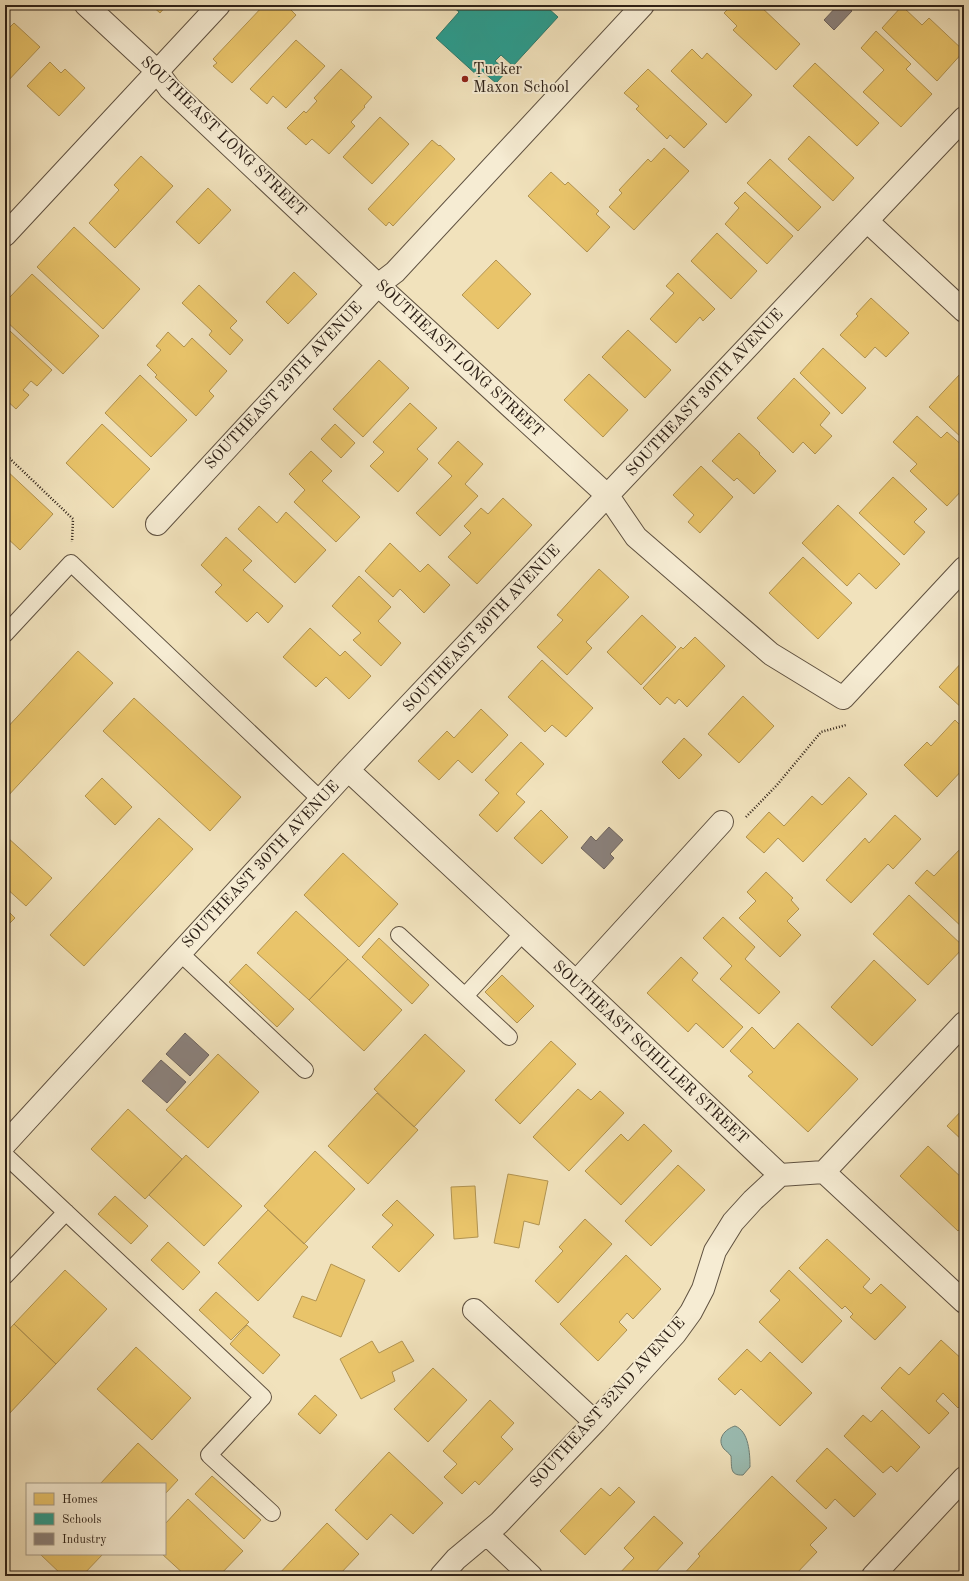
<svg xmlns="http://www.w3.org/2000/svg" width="969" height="1581" font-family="'Old Standard TT',serif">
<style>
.water{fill:#9bbdb3;stroke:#6f7f75}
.homes{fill:#e9c46a;stroke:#b19351}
.schools{fill:#2a9d8f;stroke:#2b786b}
.industry{fill:#8a817c;stroke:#6e645e}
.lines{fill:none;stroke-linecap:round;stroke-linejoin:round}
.service-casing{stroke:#5f5140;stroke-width:18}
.minor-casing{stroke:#5f5140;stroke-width:24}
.path{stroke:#2e2117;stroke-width:2.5;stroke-dasharray:1 2;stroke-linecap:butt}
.service{stroke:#f6ecd3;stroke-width:16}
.minor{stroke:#f6ecd3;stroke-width:22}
.poi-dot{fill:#8f2418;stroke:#f6ecd3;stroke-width:1.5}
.labels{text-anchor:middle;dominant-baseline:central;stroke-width:4;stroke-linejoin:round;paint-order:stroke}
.poi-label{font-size:16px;fill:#2e2117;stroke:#f6ecd3;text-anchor:start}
.street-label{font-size:16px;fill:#2e2117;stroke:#f6ecd3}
</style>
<rect width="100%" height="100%" fill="#f1e2bc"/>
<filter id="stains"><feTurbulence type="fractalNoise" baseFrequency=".005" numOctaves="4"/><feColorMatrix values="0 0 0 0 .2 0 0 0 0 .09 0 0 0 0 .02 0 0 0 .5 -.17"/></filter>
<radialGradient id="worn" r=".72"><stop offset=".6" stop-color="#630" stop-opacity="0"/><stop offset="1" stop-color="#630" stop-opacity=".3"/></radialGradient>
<path class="water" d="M 735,1426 C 749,1431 750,1454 750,1467 L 743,1475 C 729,1476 732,1466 731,1456 C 729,1453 726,1451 724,1449 C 716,1439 725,1429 735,1426 Z"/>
<path class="homes" d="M 151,5 L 167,5 L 160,13 Z
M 264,5 L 288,5 L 290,7 L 289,8 L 296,15 L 232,83 L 213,66 L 217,63 L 213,59 Z
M 732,5 L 759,5 L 800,44 L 776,70 L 733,30 L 737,26 L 724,13 Z
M 902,6 L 922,25 L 929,18 L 964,51 L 937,81 L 882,28 Z
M 14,23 L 40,47 L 5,84 L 5,32 Z
M 876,31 L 911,64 L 906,69 L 932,94 L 901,127 L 863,92 L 884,70 L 861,48 Z
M 296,40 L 325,66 L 286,108 L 273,96 L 267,104 L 250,89 Z
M 692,49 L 702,59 L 707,53 L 752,95 L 726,123 L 671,71 Z
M 50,62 L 61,73 L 65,69 L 85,88 L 59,116 L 27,86 Z
M 815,63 L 879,123 L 857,146 L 793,86 Z
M 341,69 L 372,97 L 364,106 L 365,107 L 351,122 L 355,126 L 329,154 L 312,139 L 306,145 L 287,128 L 304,111 L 306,113 L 317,101 L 314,98 Z
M 648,69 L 707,124 L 684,148 L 670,135 L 667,139 L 636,109 L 639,106 L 624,93 Z
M 380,117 L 409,144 L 372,184 L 343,157 Z
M 809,136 L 854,178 L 833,201 L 788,159 Z
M 432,140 L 439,146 L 440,145 L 455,159 L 393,226 L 389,222 L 386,226 L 368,209 Z
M 664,148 L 689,171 L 634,230 L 609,207 L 622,193 L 619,190 L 648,159 L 651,162 Z
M 141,156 L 173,186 L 115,248 L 89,223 L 119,190 L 114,185 Z
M 770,159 L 821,207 L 798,231 L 747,183 Z
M 551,172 L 565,185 L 568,182 L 599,211 L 596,214 L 610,227 L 587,252 L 528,196 Z
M 208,188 L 231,210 L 199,244 L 176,222 Z
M 745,192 L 793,236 L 767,264 L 725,224 L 739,208 L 734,203 Z
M 74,227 L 140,289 L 103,329 L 37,267 Z
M 717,233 L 757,271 L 731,299 L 691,261 Z
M 496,260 L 531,294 L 498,329 L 462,295 Z
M 294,272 L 317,294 L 288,324 L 266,302 Z
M 678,273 L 715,309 L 703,321 L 700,317 L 676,343 L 650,319 L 674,293 L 666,286 Z
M 32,274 L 99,336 L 63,374 L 5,320 L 5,299 L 7,297 L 9,298 Z
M 199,285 L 237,321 L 230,328 L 243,340 L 230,355 L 209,335 L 212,331 L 182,303 Z
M 871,298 L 909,333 L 886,357 L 875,347 L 865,358 L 840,335 L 858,316 L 856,314 Z
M 628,330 L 671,370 L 645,398 L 602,357 Z
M 10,331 L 52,370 L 37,386 L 31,381 L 23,390 L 29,395 L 16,409 L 5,399 L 5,337 Z
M 168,332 L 184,347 L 192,338 L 227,371 L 209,391 L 214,396 L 196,416 L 155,377 L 157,375 L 147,365 L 161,350 L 156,346 Z
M 823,348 L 866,388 L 842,414 L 800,373 Z
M 379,360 L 409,388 L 363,437 L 333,409 Z
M 589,374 L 628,410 L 603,437 L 564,400 Z
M 960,374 L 964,377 L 964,440 L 929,407 Z
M 140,375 L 187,420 L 151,457 L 105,413 Z
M 794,378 L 830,413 L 820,425 L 832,436 L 815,454 L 803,442 L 793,453 L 757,418 Z
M 410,403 L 437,428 L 417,449 L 428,459 L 398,492 L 370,466 L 384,452 L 373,442 Z
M 917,416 L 941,438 L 947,432 L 964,447 L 964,488 L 947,506 L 910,471 L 917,464 L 893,442 Z
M 102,424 L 150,469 L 113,508 L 66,463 Z
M 335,424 L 355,443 L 341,458 L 321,439 Z
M 739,433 L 760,453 L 759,454 L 776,471 L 754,494 L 737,478 L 734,481 L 712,461 Z
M 458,441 L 483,464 L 465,484 L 478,496 L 440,536 L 416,513 L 452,476 L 438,463 Z
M 311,451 L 332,471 L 322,481 L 360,517 L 336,542 L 294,502 L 305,490 L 289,474 Z
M 701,466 L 733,497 L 700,533 L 688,522 L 694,515 L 673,495 Z
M 5,469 L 53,514 L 20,550 L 5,536 Z
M 893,477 L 927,509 L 914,522 L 925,532 L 904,555 L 859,513 Z
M 503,498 L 532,525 L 477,584 L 448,557 L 471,533 L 464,526 L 481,508 L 488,514 Z
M 838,505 L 900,564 L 876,589 L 859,573 L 847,586 L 802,543 Z
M 259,506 L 277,523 L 286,512 L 326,550 L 295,583 L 238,529 Z
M 226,537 L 252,561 L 243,570 L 283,606 L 268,623 L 257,612 L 247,622 L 215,592 L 222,585 L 201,565 Z
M 390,543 L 420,572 L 428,564 L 450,585 L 424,613 L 400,589 L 393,597 L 365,571 Z
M 803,557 L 852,603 L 818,639 L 769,593 Z
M 599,569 L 629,597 L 586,642 L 592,648 L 567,675 L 537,647 L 563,620 L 557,615 Z
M 359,576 L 391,607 L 378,621 L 401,643 L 381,666 L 353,640 L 361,633 L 332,606 Z
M 642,615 L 676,647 L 641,685 L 607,652 Z
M 310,628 L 340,656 L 345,651 L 371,676 L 349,699 L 326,677 L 316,687 L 283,657 Z
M 695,637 L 725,666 L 687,707 L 679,699 L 675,704 L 667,697 L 660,705 L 643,688 L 681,647 L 683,649 Z
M 78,651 L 113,683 L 6,798 L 5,797 L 5,730 Z
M 542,660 L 593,708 L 566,737 L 552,725 L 545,732 L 508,697 Z
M 964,660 L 964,710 L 939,687 Z
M 743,696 L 774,726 L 739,763 L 708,734 Z
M 134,698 L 241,797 L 210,831 L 103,731 Z
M 481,709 L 508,735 L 472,773 L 458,760 L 439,780 L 418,761 L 447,731 L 454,738 Z
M 955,720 L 964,729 L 964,768 L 937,797 L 904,765 L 927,742 L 931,746 Z
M 684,738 L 702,755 L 679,779 L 662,762 Z
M 521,742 L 544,764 L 516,794 L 525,802 L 497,832 L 479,815 L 499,793 L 485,780 Z
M 849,777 L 867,794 L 803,862 L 778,838 L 764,853 L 746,837 L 769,812 L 784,826 L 812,796 L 822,805 Z
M 102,778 L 132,807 L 115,825 L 85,796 Z
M 541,810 L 568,837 L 542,864 L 514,838 Z
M 895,815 L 921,839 L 893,869 L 888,864 L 851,903 L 826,880 L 865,838 L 869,843 Z
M 159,818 L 193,849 L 84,966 L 50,935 Z
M 7,837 L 52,878 L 26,906 L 5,887 L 5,839 Z
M 964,845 L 964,929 L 915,883 L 927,870 L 934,876 Z
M 343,853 L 398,904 L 359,947 L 304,895 Z
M 766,872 L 793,898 L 791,900 L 799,909 L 787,921 L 801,935 L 780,957 L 739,918 L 756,901 L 747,892 Z
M 909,895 L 964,947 L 928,985 L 873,934 Z
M 5,908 L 15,918 L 5,928 Z
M 296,911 L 348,959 L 309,1000 L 257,953 Z
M 723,917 L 755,947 L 745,959 L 780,992 L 759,1014 L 720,979 L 732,966 L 703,938 Z
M 379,938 L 429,985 L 412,1004 L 362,957 Z
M 681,957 L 698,973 L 692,980 L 743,1027 L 723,1048 L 696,1023 L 688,1032 L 647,993 Z
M 348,959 L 402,1010 L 364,1051 L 309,1000 Z
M 874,960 L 916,1000 L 872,1046 L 831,1007 Z
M 246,964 L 294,1009 L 277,1027 L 229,982 Z
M 502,975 L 534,1006 L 517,1023 L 485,992 Z
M 798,1023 L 858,1079 L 808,1132 L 748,1076 L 753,1072 L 730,1051 L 752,1027 L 774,1049 Z
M 425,1034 L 465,1071 L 414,1127 L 374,1089 Z
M 551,1041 L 576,1064 L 520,1124 L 495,1100 Z
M 218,1054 L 259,1092 L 208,1148 L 166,1110 Z
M 578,1089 L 591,1100 L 600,1091 L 624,1113 L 569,1171 L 533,1137 Z
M 377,1093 L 418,1130 L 368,1184 L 328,1146 Z
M 964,1108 L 964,1142 L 947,1126 Z
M 128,1109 L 182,1159 L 145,1199 L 91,1149 Z
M 644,1124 L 672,1151 L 621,1205 L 585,1171 L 621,1134 L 628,1141 Z
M 928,1146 L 964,1180 L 964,1224 L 958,1231 L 900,1176 Z
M 315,1151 L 355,1189 L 304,1244 L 264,1206 Z
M 186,1155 L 242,1206 L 204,1246 L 149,1195 Z
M 678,1165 L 705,1190 L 651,1246 L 625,1221 Z
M 508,1174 L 548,1181 L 539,1225 L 524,1221 L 519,1248 L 494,1243 Z
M 475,1186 L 478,1237 L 454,1239 L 451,1187 Z
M 115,1196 L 148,1226 L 131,1244 L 98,1214 Z
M 397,1200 L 434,1235 L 399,1272 L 372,1247 L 393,1225 L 382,1215 Z
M 268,1210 L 308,1247 L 258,1301 L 218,1263 Z
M 585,1219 L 612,1244 L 558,1303 L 535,1281 L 563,1251 L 559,1247 Z
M 827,1239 L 870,1279 L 863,1287 L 871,1294 L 881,1284 L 906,1307 L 875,1340 L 850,1317 L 853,1314 L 845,1306 L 842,1309 L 799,1268 Z
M 168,1242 L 200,1272 L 183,1290 L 151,1260 Z
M 626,1255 L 661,1289 L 633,1319 L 627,1313 L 619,1322 L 627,1330 L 598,1361 L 560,1324 Z
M 331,1264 L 365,1280 L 341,1337 L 293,1317 L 302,1296 L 316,1301 Z
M 65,1270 L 107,1309 L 56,1364 L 14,1324 Z
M 789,1270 L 842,1321 L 802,1363 L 759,1322 L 780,1300 L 770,1291 Z
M 216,1292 L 249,1322 L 231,1340 L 199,1310 Z
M 14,1324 L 56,1364 L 8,1415 L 5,1412 L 5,1334 Z
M 247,1325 L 280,1355 L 263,1374 L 230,1344 Z
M 941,1340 L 964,1361 L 964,1402 L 958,1408 L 943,1393 L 936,1401 L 949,1413 L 929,1434 L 881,1388 L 900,1367 L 909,1375 Z
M 372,1341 L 379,1353 L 402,1341 L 414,1361 L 392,1372 L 395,1381 L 361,1399 L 340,1359 Z
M 136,1347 L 191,1398 L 152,1440 L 97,1389 Z
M 747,1349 L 761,1362 L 770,1352 L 812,1393 L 780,1426 L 741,1389 L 735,1395 L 718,1379 Z
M 433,1368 L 467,1400 L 428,1442 L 394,1409 Z
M 315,1395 L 337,1415 L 320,1434 L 298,1414 Z
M 490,1400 L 514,1423 L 501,1437 L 513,1449 L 479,1485 L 475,1481 L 462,1494 L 444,1477 L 457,1464 L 443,1451 Z
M 882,1410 L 920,1447 L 897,1472 L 891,1466 L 883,1473 L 844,1436 L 863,1415 L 871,1422 Z
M 138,1443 L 178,1480 L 165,1494 L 165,1484 L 100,1484 Z
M 827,1448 L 876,1494 L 854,1517 L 835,1499 L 826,1509 L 796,1481 Z
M 389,1452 L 443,1503 L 413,1534 L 391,1514 L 367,1540 L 335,1510 Z
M 212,1476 L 261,1520 L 244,1539 L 195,1494 Z
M 772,1476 L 827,1528 L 810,1545 L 817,1552 L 794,1576 L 682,1576 L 700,1556 L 698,1554 Z
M 619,1487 L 635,1502 L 585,1555 L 560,1531 L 601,1488 L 610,1496 Z
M 188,1499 L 243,1551 L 219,1576 L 186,1576 L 162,1554 L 165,1554 L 165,1524 Z
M 654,1516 L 683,1543 L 653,1575 L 649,1571 L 644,1576 L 617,1576 L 634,1558 L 624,1548 Z
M 327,1523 L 359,1554 L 338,1576 L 277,1576 Z
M 40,1554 L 103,1554 L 82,1576 L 63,1576 Z"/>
<path class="schools" d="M 451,5 L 551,5 L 548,8 L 558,17 L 513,66 L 501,55 L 495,61 L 507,71 L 496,83 L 483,72 L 479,77 L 436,38 L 459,12 Z"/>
<path class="industry" d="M 838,5 L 845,5 L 852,11 L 834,30 L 824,20 Z
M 609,827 L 623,840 L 610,854 L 614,858 L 604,869 L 581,848 L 591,836 L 596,841 Z
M 185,1033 L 209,1055 L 190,1076 L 166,1054 Z
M 161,1060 L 186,1082 L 167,1103 L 142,1081 Z"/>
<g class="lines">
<defs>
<path id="service" d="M 5,634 L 71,563 L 321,800
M 399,935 L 509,1037
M 180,953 L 305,1070
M 465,996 L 523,933
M 5,1155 L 263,1397 L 209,1455 L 272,1513
M 5,1276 L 66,1212"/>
<path id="minor" d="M 86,5 L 157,71 L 170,89 L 378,285 L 608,496 L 636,537 L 771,654 L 843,698 L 964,568
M 867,221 L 964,311
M 5,235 L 219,5
M 157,524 L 378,285 L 395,272 L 643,5
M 348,770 L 576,982 L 780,1175 L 824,1172 L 964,1302
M 576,982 L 722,822
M 5,1144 L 348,770 L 964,118
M 824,1172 L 964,1023
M 474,1310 L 595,1422
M 487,1534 L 531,1576
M 441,1576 L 456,1559 L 499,1523 L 595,1422 L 675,1334 L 691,1312 L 703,1289 L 715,1251 L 733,1222 L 753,1200 L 780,1175
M 873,1576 L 964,1478"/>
</defs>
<use href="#service" class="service-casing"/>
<use href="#minor" class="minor-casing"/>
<path class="path" d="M 5,454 L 73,519 L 72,542
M 746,817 L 777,785 L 821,732 L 846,725"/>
<use href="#service" class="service"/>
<use href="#minor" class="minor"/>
</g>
<circle class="poi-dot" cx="465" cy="79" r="4"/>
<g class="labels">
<g class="poi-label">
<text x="473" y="70">Tucker<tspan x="473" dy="18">Maxon School</tspan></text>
</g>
<g class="street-label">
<text transform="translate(223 137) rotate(44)">SOUTHEAST LONG STREET</text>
<text transform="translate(459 359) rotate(43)">SOUTHEAST LONG STREET</text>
<text transform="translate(284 386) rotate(-47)">SOUTHEAST 29TH AVENUE</text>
<text transform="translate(705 393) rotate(-47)">SOUTHEAST 30TH AVENUE</text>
<text transform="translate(482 629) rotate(-47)">SOUTHEAST 30TH AVENUE</text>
<text transform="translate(261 865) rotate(-47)">SOUTHEAST 30TH AVENUE</text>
<text transform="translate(650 1053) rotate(43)">SOUTHEAST SCHILLER STREET</text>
<text transform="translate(608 1403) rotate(-48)">SOUTHEAST 32ND AVENUE</text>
</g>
</g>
<rect width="969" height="1581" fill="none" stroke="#f1e2bc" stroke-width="20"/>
<rect x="6" y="6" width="957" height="1569" fill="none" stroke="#2e2117" stroke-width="2"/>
<rect x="10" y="10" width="949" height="1561" fill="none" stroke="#2e2117"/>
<rect x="26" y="1483" width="140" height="72" fill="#f6ecd3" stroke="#a69b88"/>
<rect x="34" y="1493" width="20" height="12" fill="#e9c46a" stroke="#a69b88"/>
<text x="62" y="1503" font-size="12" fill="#2e2117">Homes</text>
<rect x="34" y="1513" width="20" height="12" fill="#2a9d8f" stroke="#a69b88"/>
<text x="62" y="1523" font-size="12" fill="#2e2117">Schools</text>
<rect x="34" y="1533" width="20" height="12" fill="#8a817c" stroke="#a69b88"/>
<text x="62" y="1543" font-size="12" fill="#2e2117">Industry</text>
<rect width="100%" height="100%" filter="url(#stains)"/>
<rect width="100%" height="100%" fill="url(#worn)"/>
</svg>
